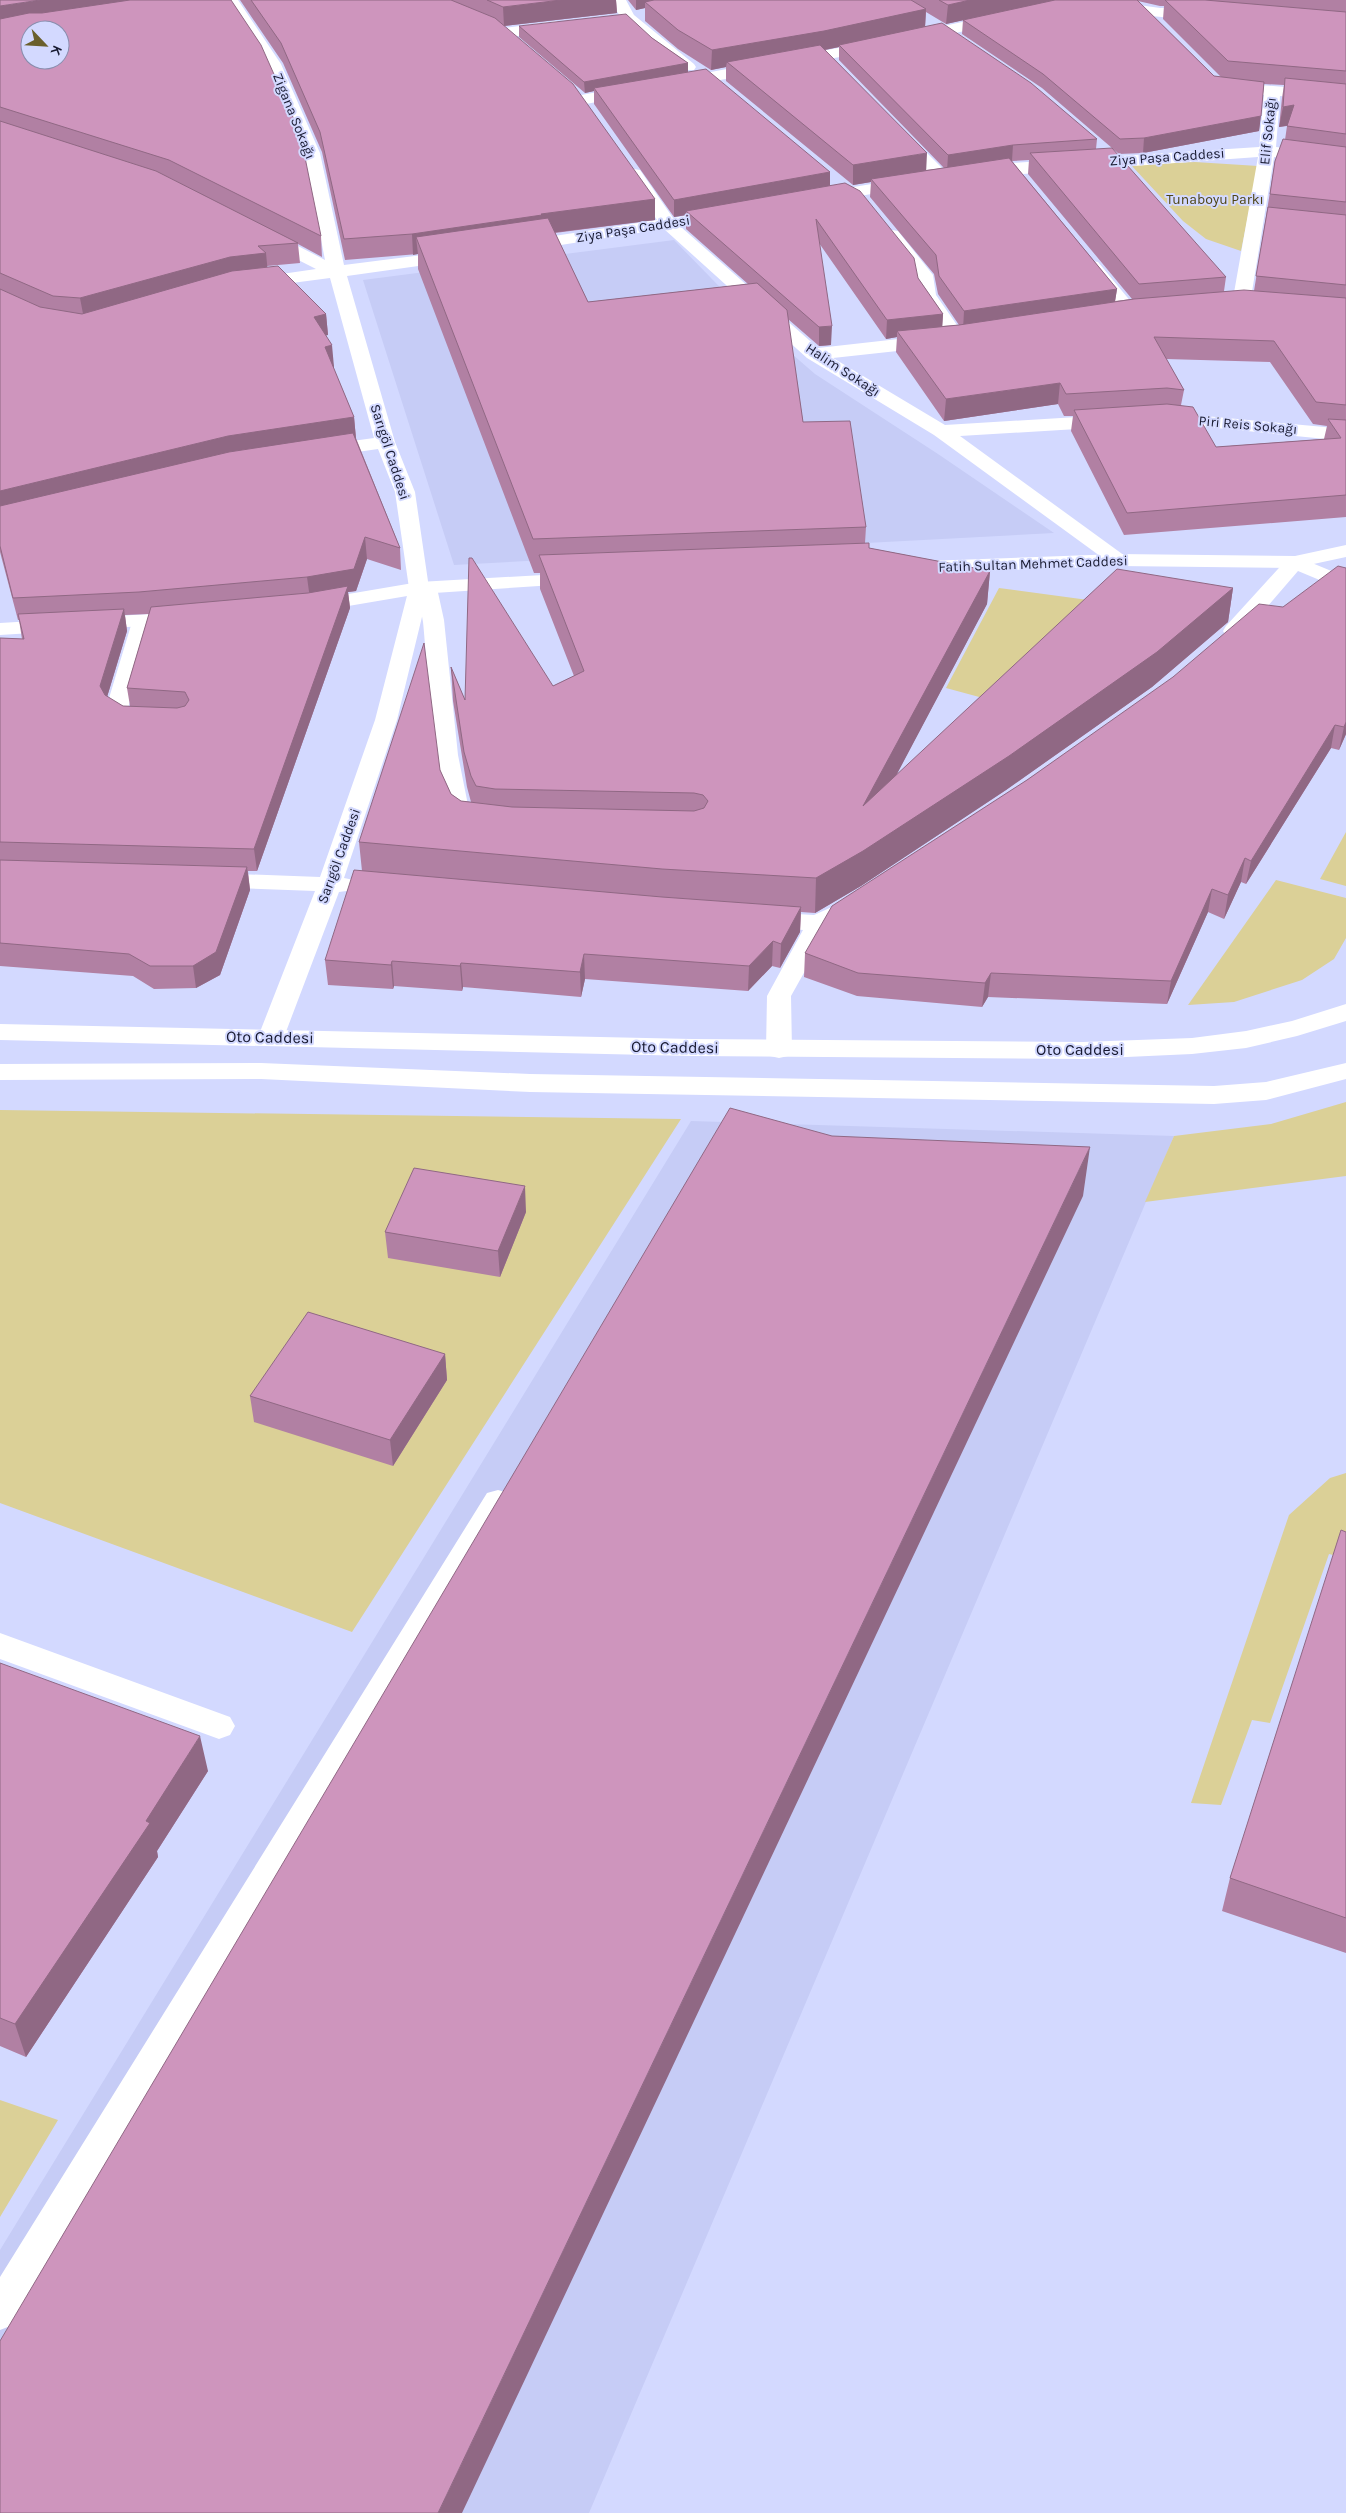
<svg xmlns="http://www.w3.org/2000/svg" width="1346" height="2513" font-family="Karla,sans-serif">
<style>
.built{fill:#c6ccf6}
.green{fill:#dbd097}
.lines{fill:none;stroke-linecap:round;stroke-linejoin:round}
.lane{fill:#fff;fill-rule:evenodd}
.street{fill:#fff;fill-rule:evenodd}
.secondary{fill:#fff;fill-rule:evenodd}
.wall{fill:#b180a3;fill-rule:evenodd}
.shaded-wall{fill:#906884}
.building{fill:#ce95bd;stroke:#906884;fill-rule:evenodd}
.labels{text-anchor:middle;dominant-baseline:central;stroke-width:4;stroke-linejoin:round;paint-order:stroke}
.far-street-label{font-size:14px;fill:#181a31;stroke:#d3d9ff}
.far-park-label{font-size:14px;fill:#4d4414;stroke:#d3d9ff}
.street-label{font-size:16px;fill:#181a31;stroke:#d3d9ff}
</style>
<rect width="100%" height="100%" fill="#d3d9ff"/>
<path class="built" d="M 674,240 L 748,316 L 815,374 L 938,454 L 1054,533 L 454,565 L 363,280 Z
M 691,1121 L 1174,1136 L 589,2513 L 0,2513 L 0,2250 Z"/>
<path class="green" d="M 1195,162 L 1258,166 L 1241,251 L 1206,239 L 1183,221 L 1131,165 Z
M 999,588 L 1103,602 L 1075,723 L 946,688 Z
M 1346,832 L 1346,886 L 1320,879 Z
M 1276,880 L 1346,898 L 1346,938 L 1334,959 L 1302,980 L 1234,1002 L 1188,1005 Z
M 1346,1102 L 1346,1176 L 1145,1202 L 1174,1136 L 1271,1124 Z
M 0,1110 L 681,1119 L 352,1632 L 0,1503 Z
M 1346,1473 L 1346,1558 L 1329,1554 L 1270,1723 L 1252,1720 L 1221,1805 L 1191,1803 L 1289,1515 L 1330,1478 Z
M 0,2100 L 58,2120 L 0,2217 Z"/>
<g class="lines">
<path class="lane" d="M 427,582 L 434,584 L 437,588 L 444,620 L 458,755 L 468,805 L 473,820 L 483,829 L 479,834 C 470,836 462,835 455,828 C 434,807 427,659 423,622 C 421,611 419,599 417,588 L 420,584 Z
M 0,1633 L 230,1717 L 235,1726 L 230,1735 L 219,1739 L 0,1659 Z"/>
<path class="street" d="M 222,0 L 238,0 L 281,64 L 320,153 L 344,265 L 454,251 L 460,252 L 463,256 L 460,260 L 454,261 L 347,276 L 395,442 L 415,492 L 429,588 L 397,720 L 344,878 L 354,880 L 358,885 L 354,890 L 339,892 L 284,1037 L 280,1043 L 271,1045 L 262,1043 L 258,1037 L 315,891 L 211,887 L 203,885 L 199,880 L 203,875 L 211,873 L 320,877 L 375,720 L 409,588 L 395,492 L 378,449 L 323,457 L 316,455 L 313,451 L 316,447 L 323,445 L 374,438 L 330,278 L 254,288 L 248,287 L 245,283 L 248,279 L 254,278 L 316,269 L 261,241 L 258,237 L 261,233 L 273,233 L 325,260 L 304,153 L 265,64 Z
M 415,0 L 436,0 L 504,28 L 557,21 L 565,26 L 557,31 L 502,38 L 418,3 Z
M 610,0 L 626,0 L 634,15 L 694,64 L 696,67 L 694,70 L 682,70 L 623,21 Z
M 1111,1 L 1160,8 L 1200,7 L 1208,12 C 1198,25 1122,13 1106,9 L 1103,6 L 1106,3 Z
M 1000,14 L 1008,19 L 1005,22 L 915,42 L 907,37 L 915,32 Z
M 875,41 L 883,46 L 881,49 L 679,88 L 671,83 L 679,78 Z
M 1225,82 L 1346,92 L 1346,102 L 1280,96 L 1276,147 L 1346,156 L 1346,166 L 1274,157 L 1250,304 L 1247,308 L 1235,308 L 1232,304 L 1258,157 L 981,177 L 975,176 L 973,172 L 975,168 L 1012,163 L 1259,147 L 1264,95 L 1219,90 L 1217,87 Z
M 632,86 L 638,88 L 640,91 L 638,94 L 581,105 L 573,100 L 581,95 Z
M 900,131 L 906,132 L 947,173 L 949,177 L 947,181 L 935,181 L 894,140 L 892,136 L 894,132 Z
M 634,169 L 640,170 L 673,218 L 724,210 L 730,211 L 733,215 L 730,219 L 681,227 L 818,348 L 934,335 L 941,337 L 943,341 L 941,345 L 934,347 L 833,358 L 945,425 L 1110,415 L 1117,417 L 1120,421 L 1117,425 L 1110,427 L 960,436 L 1125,556 L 1128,560 L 1125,564 L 1118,566 L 1111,564 L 934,435 L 807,358 L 664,229 L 522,251 L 516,250 L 513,246 L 516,242 L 522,241 L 657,220 L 626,174 L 628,170 Z
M 908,178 L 914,179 L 916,183 L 914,187 L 823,202 L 817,201 L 814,197 L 817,193 L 823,192 Z
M 892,230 L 898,231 L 933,275 L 936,295 L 966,338 L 964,342 L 950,342 L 918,295 L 915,276 L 883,235 L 886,231 Z
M 1092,261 L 1098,262 L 1137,309 L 1140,313 L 1137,317 L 1125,317 L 1086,270 L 1083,266 L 1086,262 Z
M 1163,412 L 1346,429 L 1346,441 L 1156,422 L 1153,418 L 1156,414 Z
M 1295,556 L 1346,577 L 1346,591 L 1298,571 L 1242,636 L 1234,637 L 1226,636 L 1223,631 L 1226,626 L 1288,558 Z
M 143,616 L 151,617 L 154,622 L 128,708 L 129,712 L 152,715 L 155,720 L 152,725 L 130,727 L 111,721 L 106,708 L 132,622 L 135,617 Z
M 832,907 L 841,910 L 844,915 L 841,920 L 829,928 L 791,996 L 792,1050 L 788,1056 L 779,1058 L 770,1056 L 766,1050 L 767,996 L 803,930 L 753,925 L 750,920 L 753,915 L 762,912 L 814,915 Z
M 498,1490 L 509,1493 L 513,1501 L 509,1509 L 13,2325 L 0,2330 L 0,2277 L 487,1493 Z"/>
<path class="secondary" d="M 1346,545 L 1346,557 L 1295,568 L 1118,566 L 926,573 L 919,571 L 916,567 L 919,563 L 926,561 L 1118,554 L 1295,556 Z
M 578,573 L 585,575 L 588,579 L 585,583 L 419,594 L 313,612 L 306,610 L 302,606 L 306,602 L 313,600 L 419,582 Z
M 183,612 L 191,613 L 194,618 L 191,623 L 0,635 L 0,623 Z
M 1346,1004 L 1346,1021 L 1297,1036 L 1246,1048 L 1192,1054 L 1083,1059 L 692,1056 L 0,1040 L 0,1024 L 692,1039 L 1083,1042 L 1192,1038 L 1246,1031 L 1292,1021 Z
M 261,1063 L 530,1074 L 1214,1086 L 1266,1082 L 1346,1063 L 1346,1079 L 1266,1100 L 1214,1104 L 530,1092 L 261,1079 L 0,1080 L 0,1064 Z"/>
</g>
<path class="wall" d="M 0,0 L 321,236 L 322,257 L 298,244 L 300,263 L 267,266 L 267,267 L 326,314 L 328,335 L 326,335 L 334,367 L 333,367 L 354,417 L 356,438 L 400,548 L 401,570 L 367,559 L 356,591 L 348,592 L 350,608 L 257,871 L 248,871 L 250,890 L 220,975 L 196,988 L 154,989 L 133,976 L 0,966 L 0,638 L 22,639 L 19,620 L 18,620 L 0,552 ZM 149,614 L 127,688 L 130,706 L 123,706 L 107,697 L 127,631 L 125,615 Z
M 240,0 L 616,0 L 617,13 L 504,26 L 655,199 L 655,220 L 555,233 L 588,302 L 748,284 L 686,229 L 686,215 L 674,217 L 594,104 L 594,91 L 585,93 L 519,37 L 519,26 L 652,38 L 688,63 L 688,72 L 830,172 L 830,186 L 918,278 L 943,314 L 942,326 L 959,325 L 938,294 L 934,274 L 870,197 L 871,182 L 853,185 L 726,81 L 726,67 L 711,70 L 678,49 L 645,21 L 645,8 L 636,10 L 628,0 L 1346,0 L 1346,517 L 1124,535 L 1071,431 L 1073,416 L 1064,416 L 1058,404 L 944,421 L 896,352 L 897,337 L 886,339 L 819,243 L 831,345 L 819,346 L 788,319 L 803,422 L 866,527 L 865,543 L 869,548 L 990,571 L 987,604 L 896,775 L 1233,588 L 1228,622 L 1152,687 L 1006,790 L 861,886 L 815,913 L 801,912 L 800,932 L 780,968 L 772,966 L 748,991 L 585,979 L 581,997 L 463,987 L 462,991 L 394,986 L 393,989 L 328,985 L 325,960 L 362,871 L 359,842 L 440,770 L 451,794 L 461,801 L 471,802 L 467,787 L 453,701 L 451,667 L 465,700 L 553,686 L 574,676 L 540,589 L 540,573 L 534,573 L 418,269 L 418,254 L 345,260 L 322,152 L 283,63 ZM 1138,1 L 1160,6 L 1164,6 L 1163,19 L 1221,77 L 1214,76 ZM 926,12 L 946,24 L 963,20 L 962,34 L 1042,88 L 1119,154 L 1143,153 L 1259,131 L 1264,84 L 1284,85 L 1282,98 L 1279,127 L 1287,126 L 1285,140 L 1275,161 L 1254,291 L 1224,291 L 1226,277 L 1096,149 L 1097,139 L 925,26 ZM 839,47 L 839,60 L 944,168 L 926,170 L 825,50 ZM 1029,160 L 1028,174 L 1132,299 L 1115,301 L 1117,289 L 1012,161 ZM 1166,359 L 1270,362 L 1313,424 L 1327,426 L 1324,439 L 1216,447 L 1181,405 L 1184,390 Z
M 1346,568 L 1346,734 L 1339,750 L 1331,748 L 1246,884 L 1241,882 L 1224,919 L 1208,912 L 1167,1004 L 988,997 L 982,1007 L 857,996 L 804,977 L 805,953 L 1027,780 L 1283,607 Z
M 526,1212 L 500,1277 L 388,1258 L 385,1232 Z
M 445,1354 L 447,1380 L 393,1466 L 254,1422 L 250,1396 Z
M 1346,1532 L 1346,1953 L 1222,1911 L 1230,1878 Z
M 0,1663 L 208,1771 L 157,1851 L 158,1857 L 26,2057 L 0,2046 Z"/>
<path class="shaded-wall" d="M 40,0 L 173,0 L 0,26 L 0,6 Z
M 561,0 L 616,0 L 617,13 L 504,26 L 503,7 Z
M 636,0 L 683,0 L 645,2 L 645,8 L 636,10 Z
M 970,0 L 1057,0 L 946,24 L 948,5 Z
M 926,9 L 925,28 L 839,45 L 839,47 L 824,50 L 727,62 L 726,67 L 711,70 L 712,50 Z
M 688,63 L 688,74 L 594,88 L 594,91 L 585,93 L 584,82 Z
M 1294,105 L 1291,125 L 1279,127 L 1283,107 Z
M 1261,116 L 1259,131 L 1143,153 L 1144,138 Z
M 1013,145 L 1012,161 L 947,171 L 948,155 Z
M 927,153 L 926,174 L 871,179 L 871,182 L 853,185 L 853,165 Z
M 830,172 L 830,189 L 686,211 L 686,215 L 674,217 L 674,200 Z
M 655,199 L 655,220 L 542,234 L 416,237 L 418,254 L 413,255 L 412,234 L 541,214 Z
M 266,253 L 268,274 L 84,319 L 80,298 L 230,257 Z
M 1117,289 L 1114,308 L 963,330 L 964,311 Z
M 326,314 L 328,335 L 316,338 L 314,317 Z
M 943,314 L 942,332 L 897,331 L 897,337 L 886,339 L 887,320 Z
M 832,326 L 831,345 L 819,346 L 819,327 Z
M 332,345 L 334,367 L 327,368 L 325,347 Z
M 1060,383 L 1058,404 L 944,421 L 946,399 Z
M 354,417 L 356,439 L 0,514 L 0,491 L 228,436 Z
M 365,537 L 367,559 L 356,591 L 348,592 L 350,608 L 257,871 L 254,849 L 310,599 L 307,577 Z
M 990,571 L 987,604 L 861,842 L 863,806 Z
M 1233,588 L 1228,622 L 1152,687 L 1006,790 L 861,886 L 815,913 L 816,878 Z
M 124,609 L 127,631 L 104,707 L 100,686 Z
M 1346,722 L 1346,734 L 1339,750 L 1344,727 Z
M 1335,725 L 1331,748 L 1246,884 L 1251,861 Z
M 1245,858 L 1241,882 L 1224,919 L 1228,895 Z
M 247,867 L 250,890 L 220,975 L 196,988 L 193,966 Z
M 1212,889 L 1208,912 L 1167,1004 L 1171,981 Z
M 801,907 L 800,932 L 780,968 L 781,944 Z
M 773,941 L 772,966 L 748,991 L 749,966 Z
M 584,954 L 585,979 L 581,997 L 580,972 Z
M 392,961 L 394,986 L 393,989 L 391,965 Z
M 461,963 L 463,987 L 462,991 L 460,966 Z
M 991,973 L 988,997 L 982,1007 L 985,983 Z
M 1090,1147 L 1083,1196 L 462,2513 L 438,2513 Z
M 525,1186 L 526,1212 L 500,1277 L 498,1251 Z
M 445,1354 L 447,1380 L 393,1466 L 390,1440 Z
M 200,1736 L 208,1771 L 157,1851 L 158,1857 L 26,2057 L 15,2024 Z"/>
<path class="building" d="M 0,0 L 40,0 L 0,6 Z
M 130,0 L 231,0 L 261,45 L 300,133 L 321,236 L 169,160 L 0,107 L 0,19 L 29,13 L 42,13 ZM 30,30 L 60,30 L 60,60 L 30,60 Z
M 251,0 L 451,0 L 495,18 L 573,84 L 655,199 L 541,214 L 542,215 L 412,234 L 344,239 L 320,132 L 281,43 Z
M 487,0 L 561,0 L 503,7 Z
M 654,0 L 911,0 L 926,9 L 824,31 L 712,50 L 678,30 L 645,2 Z
M 939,0 L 970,0 L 948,5 Z
M 1055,0 L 1137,0 L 1214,76 L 1264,82 L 1261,116 L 1144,138 L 1120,139 L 1043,74 L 963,20 Z
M 1165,0 L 1205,0 L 1346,12 L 1346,71 L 1228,61 Z
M 626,14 L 652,38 L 688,63 L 584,82 L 519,26 Z
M 942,23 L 1031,83 L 1097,139 L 1013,145 L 948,155 L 839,45 Z
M 820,45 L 927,153 L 853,165 L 727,62 Z
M 706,69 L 830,172 L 674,200 L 594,88 Z
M 1285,78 L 1346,84 L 1346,134 L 1287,126 L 1294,105 L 1283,107 Z
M 0,121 L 156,171 L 298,243 L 258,246 L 266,253 L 230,257 L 80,298 L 53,296 L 0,273 Z
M 1283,139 L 1346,147 L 1346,202 L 1270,194 L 1275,161 Z
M 1112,148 L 1226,277 L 1139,284 L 1030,153 Z
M 1009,158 L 1117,289 L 964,311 L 939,276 L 936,255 L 871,179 Z
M 845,183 L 860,191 L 914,258 L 918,278 L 943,314 L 887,320 L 816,219 L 832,326 L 819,327 L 686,211 Z
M 1268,207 L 1346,215 L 1346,285 L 1256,276 Z
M 548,218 L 588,302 L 757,283 L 787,310 L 803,422 L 850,421 L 866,527 L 533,539 L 416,237 Z
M 278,266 L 326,314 L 314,317 L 332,345 L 325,347 L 354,417 L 228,436 L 0,491 L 0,289 L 40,307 L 82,314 L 232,271 Z
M 1244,290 L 1346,298 L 1346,405 L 1316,402 L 1274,341 L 1154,337 L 1184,390 L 1167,388 L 1066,394 L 1060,383 L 946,399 L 897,331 L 959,325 L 1134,299 Z
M 1167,404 L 1193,407 L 1216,447 L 1341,438 L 1328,419 L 1346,420 L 1346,495 L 1127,513 L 1074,410 Z
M 353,433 L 400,548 L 365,537 L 354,569 L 307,577 L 139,592 L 13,598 L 0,546 L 0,506 L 229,452 Z
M 869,543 L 869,548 L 990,571 L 863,806 L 1117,569 L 1233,588 L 1157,652 L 1009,756 L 863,851 L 816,878 L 662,869 L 359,842 L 424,643 L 440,770 L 451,794 L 461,801 L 512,807 L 694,811 L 704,808 L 708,801 L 703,795 L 694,793 L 495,789 L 476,786 L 471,776 L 464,752 L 451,667 L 465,700 L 469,558 L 472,558 L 553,686 L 584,671 L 539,555 Z
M 1338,566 L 1346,568 L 1346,722 L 1344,727 L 1335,725 L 1251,861 L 1245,858 L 1228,895 L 1212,889 L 1171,981 L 991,973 L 985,983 L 858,973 L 805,953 L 832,906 L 1027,780 L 1173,677 L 1259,604 L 1283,607 Z
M 348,586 L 254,849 L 0,842 L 0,638 L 24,639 L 18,614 L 124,609 L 100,686 L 105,695 L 123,706 L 177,708 L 185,706 L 189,700 L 185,692 L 127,688 L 151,607 L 308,593 Z
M 0,860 L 247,867 L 216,952 L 193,966 L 150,966 L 129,954 L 0,943 Z
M 354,870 L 662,897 L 801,907 L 781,944 L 773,941 L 749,966 L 584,954 L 580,972 L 461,963 L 460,966 L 392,961 L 391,965 L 325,960 Z
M 730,1108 L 832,1136 L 1090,1147 L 438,2513 L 0,2513 L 0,2341 Z
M 414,1168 L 525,1186 L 498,1251 L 385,1232 Z
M 308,1312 L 445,1354 L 390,1440 L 250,1396 Z
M 1341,1530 L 1346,1532 L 1346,1918 L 1230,1878 Z
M 0,1663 L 200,1736 L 146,1821 L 150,1823 L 15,2024 L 0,2018 Z"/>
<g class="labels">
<g class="far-street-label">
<text transform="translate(294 116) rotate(68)">Zigana Sokağı</text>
<text transform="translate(1268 131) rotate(-84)">Elif Sokağı</text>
<text transform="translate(1167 157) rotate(-4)">Ziya Paşa Caddesi</text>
<text transform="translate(633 229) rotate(-9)">Ziya Paşa Caddesi</text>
<text transform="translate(843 370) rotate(33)">Halim Sokağı</text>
<text transform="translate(1248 425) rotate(5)">Piri Reis Sokağı</text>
<text transform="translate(390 452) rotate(72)">Sarıgöl Caddesi</text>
<text transform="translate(1033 564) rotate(-2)">Fatih Sultan Mehmet Caddesi</text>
<text transform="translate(339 856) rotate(-70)">Sarıgöl Caddesi</text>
</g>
<g class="far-park-label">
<text x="1215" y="199">Tunaboyu Parkı</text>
</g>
<g class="street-label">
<text transform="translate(270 1037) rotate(1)">Oto Caddesi</text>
<text transform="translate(675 1047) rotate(1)">Oto Caddesi</text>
<text x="1080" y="1049">Oto Caddesi</text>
</g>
</g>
<g transform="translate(45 45) rotate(115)"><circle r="24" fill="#d3d9ff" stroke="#888dad"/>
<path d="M0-4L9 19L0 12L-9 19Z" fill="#6a5f2c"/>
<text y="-8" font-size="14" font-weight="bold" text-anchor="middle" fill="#181a31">K</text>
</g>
</svg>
